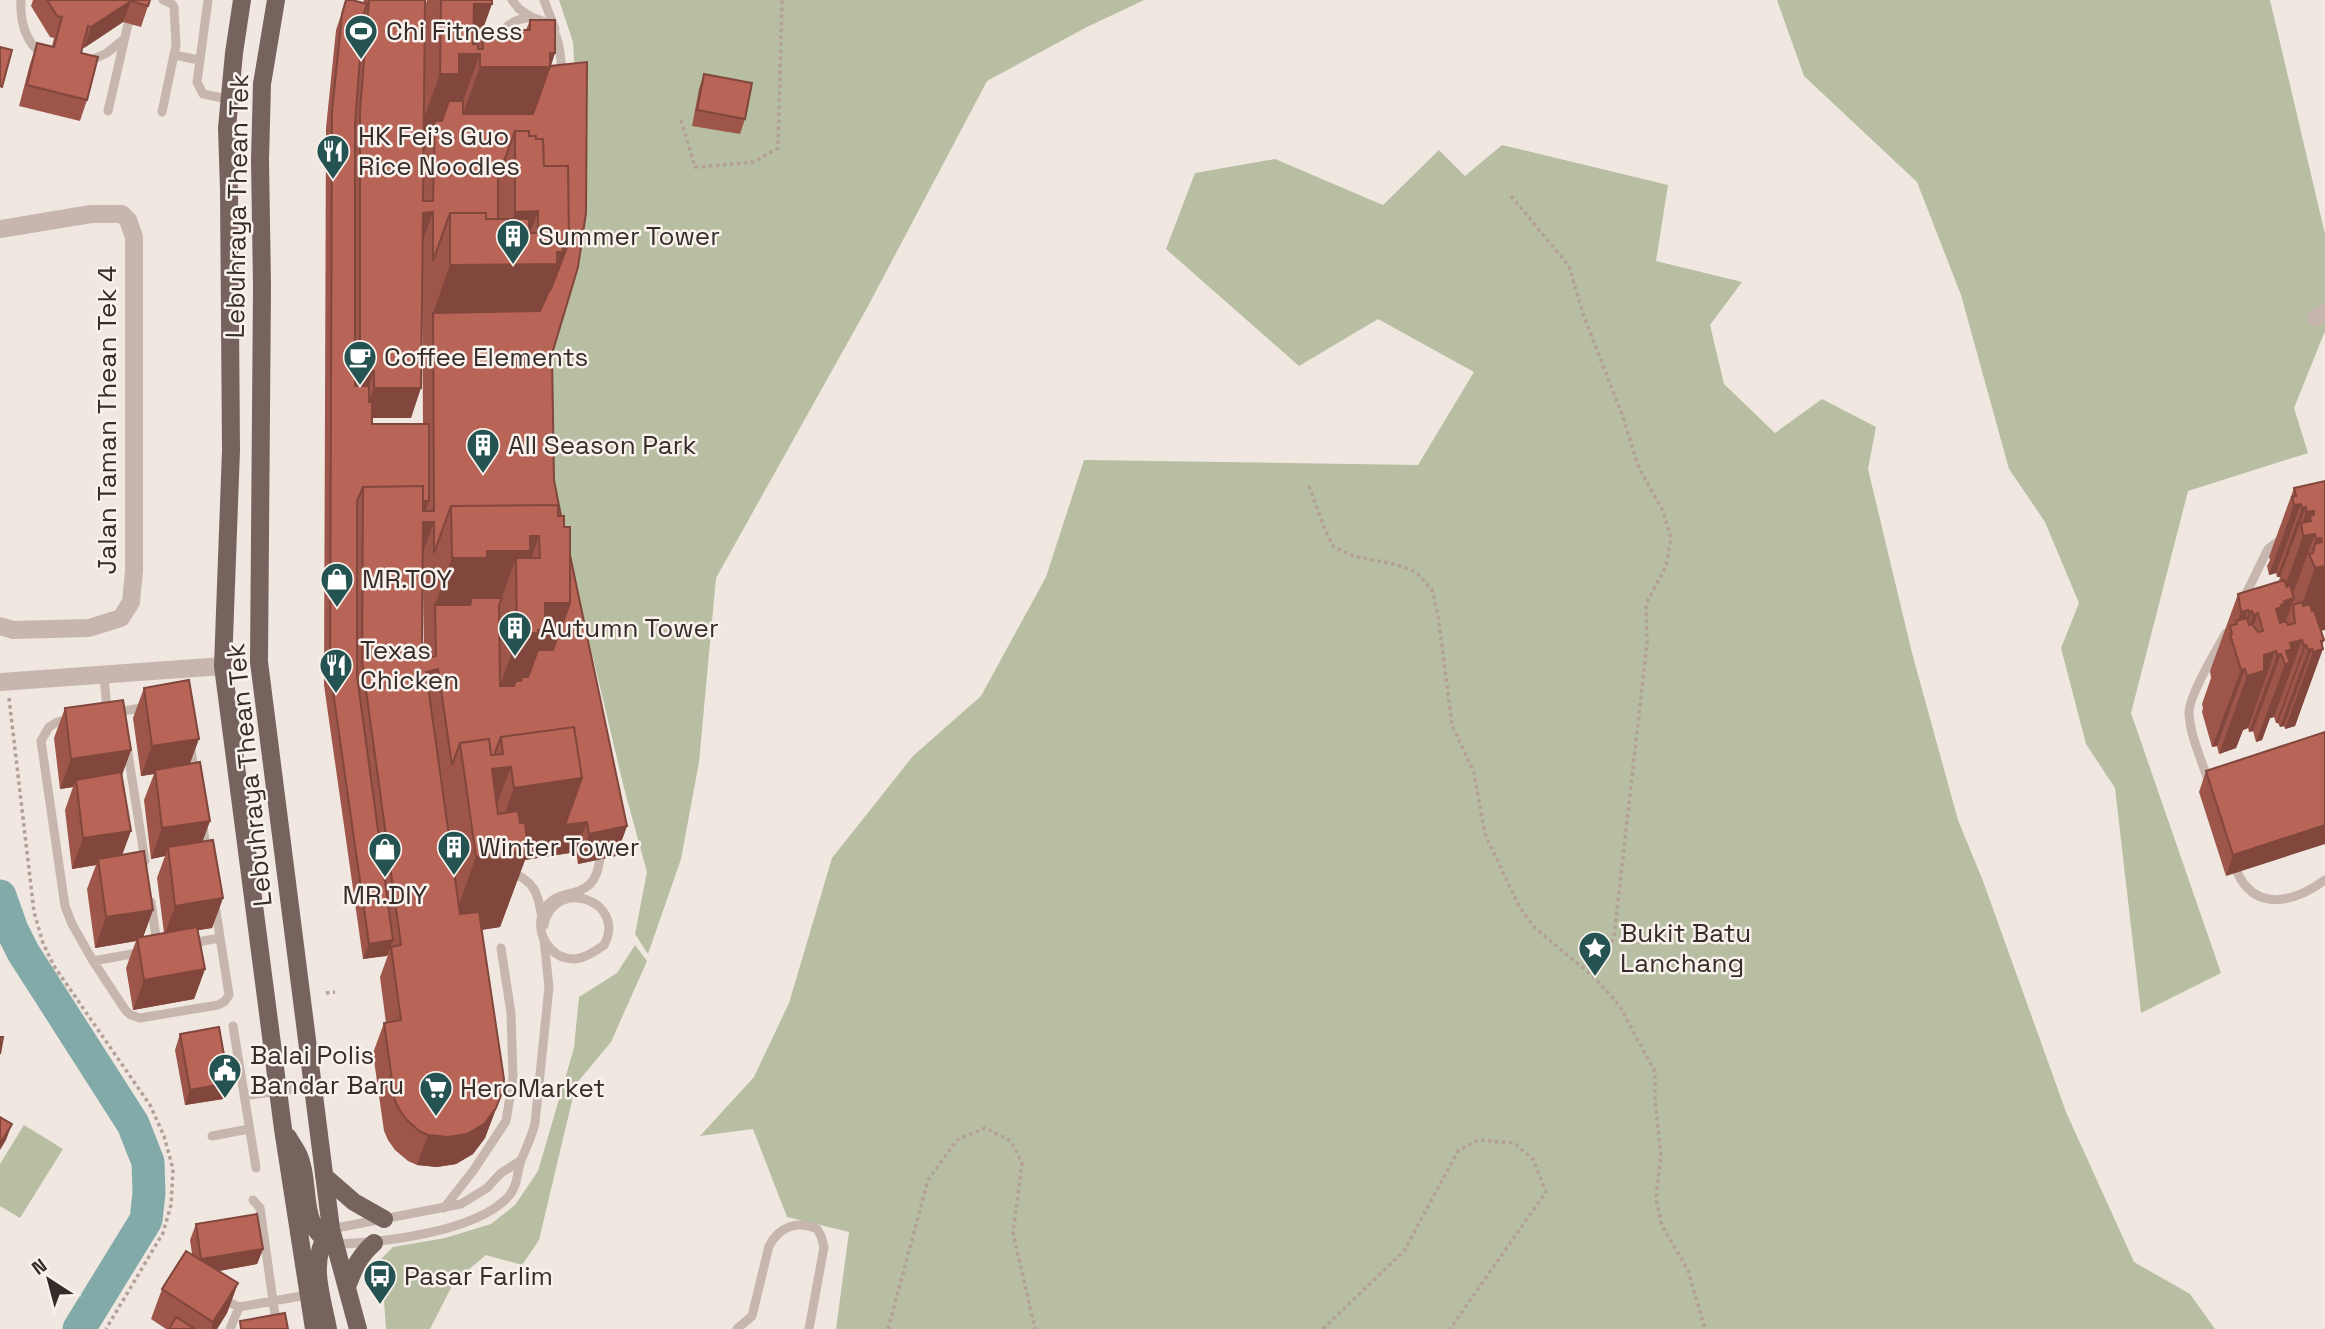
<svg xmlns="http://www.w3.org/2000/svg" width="2325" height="1329" font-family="'Space Grotesk',sans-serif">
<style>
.green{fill:#b7bea1}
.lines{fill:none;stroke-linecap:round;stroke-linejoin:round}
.river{stroke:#82aaa8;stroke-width:33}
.path{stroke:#b3a097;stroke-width:3.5;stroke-dasharray:3.5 3.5;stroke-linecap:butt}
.lane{stroke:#c7b6ad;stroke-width:9}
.street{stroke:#c7b6ad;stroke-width:18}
.primary{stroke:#76635d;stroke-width:18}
.lane-bridge{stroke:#c7b6ad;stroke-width:9}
.wall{fill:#9e564a;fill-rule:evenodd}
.shaded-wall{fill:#81463c}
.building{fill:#b86456;stroke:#81463c;stroke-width:2}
.labels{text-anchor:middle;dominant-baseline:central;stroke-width:5;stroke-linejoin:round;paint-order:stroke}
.poi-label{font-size:26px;fill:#362d2a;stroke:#f8f1ec;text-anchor:start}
.street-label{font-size:26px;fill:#362d2a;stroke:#f8f1ec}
</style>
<rect width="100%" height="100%" fill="#f0e7e0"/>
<path class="green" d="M 559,0 L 1144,0 L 1085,28 L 987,81 L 867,308 L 716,578 L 699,762 L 681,859 L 648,954 L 635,934 L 647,872 L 624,788 L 558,510 L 541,384 L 576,92 L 573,42 Z
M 1777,0 L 2270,0 L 2325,234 L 2325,331 L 2294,408 L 2308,453 L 2188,491 L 2131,713 L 2221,973 L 2141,1013 L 2115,788 L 2086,744 L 2061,648 L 2079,603 L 2045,522 L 2009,469 L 1961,295 L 1917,182 L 1804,76 Z
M 1502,145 L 1668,185 L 1656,261 L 1742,282 L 1710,325 L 1724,384 L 1775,433 L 1822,399 L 1876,427 L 1868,469 L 1912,653 L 1958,820 L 1983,881 L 2066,1112 L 2134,1262 L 2190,1294 L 2215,1329 L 836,1329 L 849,1232 L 787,1217 L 753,1129 L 700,1136 L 754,1077 L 789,1003 L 832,858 L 913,756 L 981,696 L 1046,577 L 1084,460 L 1418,465 L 1474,372 L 1378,319 L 1299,366 L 1166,249 L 1195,173 L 1275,159 L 1383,205 L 1439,150 L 1465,176 Z
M 635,945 L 647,961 L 611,1042 L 576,1084 L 539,1240 L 522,1265 L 486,1255 L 454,1282 L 430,1329 L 386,1329 L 381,1259 L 393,1247 L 445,1238 L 491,1224 L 515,1205 L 538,1171 L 574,1048 L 579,997 L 617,973 Z
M 24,1125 L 63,1149 L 20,1218 L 0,1206 L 0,1164 Z"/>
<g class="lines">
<path class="river" d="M 0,896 L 12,930 L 23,952 L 133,1124 L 148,1162 L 149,1193 L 146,1220 L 79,1329"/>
<path class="path" d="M 681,120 L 695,167 L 754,162 L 778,148 L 782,0
M 1511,196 L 1569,266 L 1583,314 L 1623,417 L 1639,468 L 1663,511 L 1671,538 L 1666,566 L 1646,604 L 1647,643 L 1614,937 L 1595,978
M 1309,486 L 1325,530 L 1334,547 L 1353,556 L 1398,565 L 1416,572 L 1432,590 L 1438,615 L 1452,725 L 1474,773 L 1485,834 L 1519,906 L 1535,928 L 1595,978 L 1619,1005 L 1655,1072 L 1655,1101 L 1661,1154 L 1656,1198 L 1662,1226 L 1688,1270 L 1705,1329
M 9,698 L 34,912 L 43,943 L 54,966 L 150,1105 L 164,1136 L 173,1169 L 171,1205 L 163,1233 L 106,1329
M 326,993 L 335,992
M 888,1329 L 928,1180 L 957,1140 L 985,1128 L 1011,1141 L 1022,1163 L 1013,1233 L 1035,1329
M 1323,1329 L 1404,1251 L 1458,1151 L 1478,1140 L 1514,1143 L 1533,1159 L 1546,1192 L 1450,1329"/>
<path class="lane" d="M 21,0 C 20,20 25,44 44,55
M 208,0 L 197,82 L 203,94 L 228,99
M 512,0 L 519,9 L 535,19
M 544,0 L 555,29
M 174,55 L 199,60
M 87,62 L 107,53 L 124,39
M 108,111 L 128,24
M 162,112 L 176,45 L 174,7 L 172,4 L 163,0
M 2242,602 L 2268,549 L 2285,536
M 104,675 L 107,711
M 177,702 L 185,711 L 229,995 L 225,1001 L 218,1005 L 140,1018 L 131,1015 L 126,1011 L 93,961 L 72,924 L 65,906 L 41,741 L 49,727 L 57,722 Z
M 127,747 L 145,861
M 2209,783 C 2202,761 2190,736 2189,713 C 2189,695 2216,651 2226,633
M 508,871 C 535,881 538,892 542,918
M 2237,872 C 2256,913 2295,902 2325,880
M 151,902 L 157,944
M 544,925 C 554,875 628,901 604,945
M 191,943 L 220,938
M 93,961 L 143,952
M 233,1026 L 256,1168
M 244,1096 L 314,1086
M 212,1136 L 249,1129
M 253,1200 L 260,1208 L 277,1329
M 444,1208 L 473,1171 L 506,1121 L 513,1078 L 511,1013 L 501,948
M 331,1229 L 461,1204 L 487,1188 L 501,1173 L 520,1161
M 335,1244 C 382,1243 475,1232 508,1197 C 519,1185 516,1172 522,1158 C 527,1146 532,1136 535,1123 L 549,987 L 544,939
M 220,1298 L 239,1307 L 307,1295
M 230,1329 L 239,1307
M 737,1329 L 752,1316 L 769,1246 C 779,1227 797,1220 817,1229 L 821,1236 L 824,1247 L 809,1329"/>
<path class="street" d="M 0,229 L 91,214 L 122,214 L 128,220 L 134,237 L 134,571 L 131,602 L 121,618 L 89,628 L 13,630 L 0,626
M 2316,318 L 2325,313
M 0,682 L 223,666"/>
<path class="primary" d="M 242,0 L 234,53 L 227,128 L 229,189 L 231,450 L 223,666 L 283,1129 L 314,1329
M 276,0 L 262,84 L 260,160 L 262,286 L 259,662 L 331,1229 L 358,1329
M 288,1137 C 291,1143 296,1149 299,1156 C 312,1186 297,1228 334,1244
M 324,1176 L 354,1202 L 384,1219
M 347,1287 C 354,1268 359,1256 374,1243
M 328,1329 C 322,1296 308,1262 329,1231"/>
<path class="lane-bridge" d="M 497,41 C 507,15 543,8 556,36 C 561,48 561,62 562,74
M 600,859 C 598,868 597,877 590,884 C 580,894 568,892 556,898 C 537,909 536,934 551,949 C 557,956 566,959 575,959 C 586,958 595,951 604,945"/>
</g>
<path class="wall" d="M 33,0 L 150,0 L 141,27 L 123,22 L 84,48 L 82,47 L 81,53 L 87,100 L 80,121 L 19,106 L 30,64 L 37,43 L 52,46 L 54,38 L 50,37 L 31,6 Z
M 346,0 L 363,3 L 364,0 L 425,0 L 425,6 L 427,0 L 492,0 L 477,44 L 483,30 L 526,30 L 530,20 L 555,53 L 551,66 L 552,354 L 554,480 L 627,826 L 616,856 L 578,864 L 576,852 L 525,860 L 500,927 L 481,930 L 503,1090 L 485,1138 L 473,1154 L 456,1164 L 437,1167 L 417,1165 L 408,1161 L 395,1150 L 388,1140 L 384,1131 L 373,1053 L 384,1023 L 386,1023 L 380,977 L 388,955 L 363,959 L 324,685 L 326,128 L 336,30 ZM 422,276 L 423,424 L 372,424 L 372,418 L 411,418 ZM 423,552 L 423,583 L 424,655 L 422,641 Z
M 704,74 L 745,119 L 740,134 L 692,126 L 699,89 Z
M 2325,481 L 2321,631 L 2322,645 L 2295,726 L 2285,729 L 2284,726 L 2280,727 L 2278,723 L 2276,723 L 2274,717 L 2270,718 L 2262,740 L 2256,742 L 2253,731 L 2249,732 L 2248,728 L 2243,730 L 2236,748 L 2219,754 L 2217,746 L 2212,747 L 2202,712 L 2203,708 L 2202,704 L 2211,678 L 2210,671 L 2238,594 L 2279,581 L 2280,577 L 2277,577 L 2276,573 L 2269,575 L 2267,566 L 2270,560 L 2269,557 L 2294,488 Z
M 144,688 L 190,764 L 210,821 L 202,842 L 223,898 L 212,928 L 198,930 L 205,969 L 194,999 L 133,1010 L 126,968 L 136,941 L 95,948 L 87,889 L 96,865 L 72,869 L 65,810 L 73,787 L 60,789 L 54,738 L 65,708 L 131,750 L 121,776 L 122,855 L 153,910 L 143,937 L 164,933 L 157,878 L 165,856 L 151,859 L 144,800 L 154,774 L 141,776 L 133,718 Z
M 2325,732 L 2226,876 L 2199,792 L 2206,771 Z
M 180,1034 L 229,1083 L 223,1099 L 185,1105 L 175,1050 Z
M 196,1224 L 263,1249 L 257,1264 L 219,1271 L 238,1283 L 227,1313 L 217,1329 L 166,1329 L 151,1319 L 162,1289 L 192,1254 L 190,1240 Z"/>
<path class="shaded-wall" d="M 131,1 L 123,22 L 84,48 L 91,27 Z
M 474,4 L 492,4 L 474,54 L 480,54 L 452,131 L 435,121 L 424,151 L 412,151 L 440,74 Z
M 550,53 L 555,53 L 522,144 L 515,131 L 452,144 L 480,67 Z
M 538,211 L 519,265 L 557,252 L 563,242 L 569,242 L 540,319 L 433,313 L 450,265 L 496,265 L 515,212 Z
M 433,212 L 422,243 L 423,213 Z
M 360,371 L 374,371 L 363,401 L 349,402 Z
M 374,388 L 421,388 L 411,418 L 363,418 Z
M 363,501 L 429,501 L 423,516 Z
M 2301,504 L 2276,573 L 2269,575 L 2294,505 Z
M 2306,507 L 2280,577 L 2277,577 L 2302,508 Z
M 2314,511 L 2311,519 L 2310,516 L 2303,536 L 2301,527 L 2306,512 Z
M 423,522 L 434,522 L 423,552 L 412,552 Z
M 2315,534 L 2291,599 L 2294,598 L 2248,728 L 2243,730 L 2236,748 L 2219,754 L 2247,676 L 2278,606 L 2303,536 Z
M 530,536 L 539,536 L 517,599 L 516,558 L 491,628 L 435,605 L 452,558 L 487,551 Z
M 2321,538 L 2313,562 L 2315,544 L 2310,556 L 2316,539 Z
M 2325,558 L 2325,630 L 2290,637 L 2315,568 Z
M 545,603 L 570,603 L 542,680 L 489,716 L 517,639 Z
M 2248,610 L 2234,649 L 2231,639 L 2241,612 Z
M 2252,611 L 2236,656 L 2235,651 L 2249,612 Z
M 2258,613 L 2239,665 L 2237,659 L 2253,615 Z
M 2302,640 L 2274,717 L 2270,718 L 2262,740 L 2256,742 L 2285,664 L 2283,660 L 2290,643 Z
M 2324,640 L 2321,649 L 2323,649 L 2295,726 L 2285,729 L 2313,652 L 2321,641 Z
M 2306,645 L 2278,723 L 2276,723 L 2304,646 Z
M 2312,649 L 2284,726 L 2280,727 L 2308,650 Z
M 2281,654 L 2253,731 L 2249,732 L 2277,655 Z
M 438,669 L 427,700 L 426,672 Z
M 2245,669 L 2217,746 L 2212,747 L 2241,670 Z
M 199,739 L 188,769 L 155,770 L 154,774 L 141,776 L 152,746 Z
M 131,750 L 120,781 L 76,780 L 73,787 L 60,789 L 71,759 Z
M 511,767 L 482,844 L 492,769 Z
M 582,778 L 587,822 L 576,852 L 525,860 L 500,927 L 448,935 L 476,857 L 489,855 L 514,788 Z
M 210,821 L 199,851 L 168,847 L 165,856 L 151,859 L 162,828 Z
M 2325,825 L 2325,844 L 2226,876 L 2233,855 Z
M 627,826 L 616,856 L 578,864 L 589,834 Z
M 131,831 L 120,861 L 98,859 L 96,865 L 72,869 L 83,838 Z
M 223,898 L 212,928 L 164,936 L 175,906 Z
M 153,910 L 142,940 L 137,938 L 136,941 L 95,948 L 106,917 Z
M 393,940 L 387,956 L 363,959 L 369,944 Z
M 205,969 L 194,999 L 133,1010 L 144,980 Z
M 229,1083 L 223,1099 L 185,1105 L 190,1090 Z
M 503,1090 L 485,1138 L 473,1154 L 456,1164 L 437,1167 L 417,1165 L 428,1135 Z
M 12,1124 L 6,1140 L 0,1150 L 0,1144 Z
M 263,1249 L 257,1264 L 196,1275 L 201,1259 Z
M 238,1283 L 227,1313 L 217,1329 L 211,1329 L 213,1322 Z"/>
<path class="building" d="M 47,0 L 150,0 L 148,6 L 131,1 L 91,27 L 88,26 L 81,53 L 98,57 L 87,100 L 27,85 L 37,43 L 54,47 L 62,17 L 57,16 Z
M 346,0 L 352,0 L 367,4 L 363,16 L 355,125 L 355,386 L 369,386 L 369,402 L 372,402 L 372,424 L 429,424 L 429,501 L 423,501 L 423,486 L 363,487 L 357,501 L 357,676 L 393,940 L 369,944 L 330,670 L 332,112 L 342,14 Z
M 369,0 L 425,0 L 423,201 L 433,201 L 435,121 L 442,121 L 449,101 L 463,101 L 463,114 L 533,114 L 550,66 L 587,62 L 586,213 L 578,267 L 552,354 L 554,480 L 561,516 L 558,516 L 558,505 L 451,506 L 434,553 L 434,522 L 423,522 L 422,641 L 425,659 L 436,656 L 435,605 L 470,605 L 472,598 L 502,598 L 499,605 L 500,686 L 514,686 L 516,681 L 521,681 L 522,677 L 528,677 L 538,650 L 553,650 L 570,603 L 570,555 L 627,826 L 589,834 L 587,822 L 565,825 L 582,778 L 574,727 L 501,737 L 494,755 L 491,755 L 489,739 L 460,743 L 452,765 L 438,669 L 426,672 L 460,914 L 479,912 L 504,1079 L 503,1090 L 496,1108 L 484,1124 L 467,1134 L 448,1137 L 428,1135 L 419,1131 L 406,1119 L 399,1109 L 395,1101 L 384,1023 L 401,1020 L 391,947 L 401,945 L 362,661 L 363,487 L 423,486 L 423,511 L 434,511 L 433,313 L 540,311 L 550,289 L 551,289 L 569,242 L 568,166 L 544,166 L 543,139 L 536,139 L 536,136 L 529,136 L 529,131 L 515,131 L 498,178 L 498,219 L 486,219 L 486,213 L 450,213 L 433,261 L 433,212 L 423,213 L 421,388 L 374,388 L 374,371 L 360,371 L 360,110 Z
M 441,0 L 492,0 L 492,4 L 474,4 L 473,44 L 478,44 L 478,49 L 483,49 L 483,30 L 530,30 L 530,20 L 555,20 L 555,53 L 550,53 L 550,67 L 480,67 L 480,54 L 459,54 L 459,74 L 440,74 Z
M 0,47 L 12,50 L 2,87 L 0,86 Z
M 704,74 L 752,83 L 745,119 L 697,110 Z
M 515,131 L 529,131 L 529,136 L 536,136 L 536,139 L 543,139 L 544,166 L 568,166 L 569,242 L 563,242 L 563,252 L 557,252 L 557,264 L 450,265 L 450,213 L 486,213 L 486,219 L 529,219 L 529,233 L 538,233 L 538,211 L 515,212 Z
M 2325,481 L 2325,566 L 2315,568 L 2309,554 L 2313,553 L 2315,544 L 2322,542 L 2321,538 L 2316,539 L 2315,534 L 2303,536 L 2301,523 L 2311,521 L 2310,516 L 2314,515 L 2314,511 L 2306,512 L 2306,507 L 2302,508 L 2301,504 L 2294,505 L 2292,497 L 2296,496 L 2294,488 Z
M 558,505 L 558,516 L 564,516 L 564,527 L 570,527 L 570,603 L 545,603 L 545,630 L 538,630 L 538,633 L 531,633 L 531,639 L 517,639 L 516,558 L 540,558 L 539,536 L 530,536 L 530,551 L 487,551 L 487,558 L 452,558 L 451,506 Z
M 2284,580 L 2287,587 L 2290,585 L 2294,598 L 2284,601 L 2285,603 L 2281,605 L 2282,607 L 2276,609 L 2280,623 L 2286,621 L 2288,625 L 2295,623 L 2293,605 L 2302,602 L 2303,606 L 2310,604 L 2312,611 L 2314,610 L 2324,640 L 2321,641 L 2323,649 L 2313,652 L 2312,649 L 2308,650 L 2306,645 L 2304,646 L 2302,640 L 2290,643 L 2292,649 L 2286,651 L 2290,663 L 2285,664 L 2281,654 L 2277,655 L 2276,651 L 2264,655 L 2264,671 L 2247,676 L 2245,669 L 2241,670 L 2230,634 L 2232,634 L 2230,626 L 2237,624 L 2236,621 L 2247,618 L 2249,625 L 2252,624 L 2258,632 L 2263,631 L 2258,613 L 2253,615 L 2252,611 L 2249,612 L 2248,610 L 2241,612 L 2238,594 Z
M 189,680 L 199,739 L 152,746 L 144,688 Z
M 123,700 L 131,750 L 71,759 L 65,708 Z
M 574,727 L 582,778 L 514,788 L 511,767 L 492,769 L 498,814 L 518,811 L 520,823 L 525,823 L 528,850 L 476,857 L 460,743 L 489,739 L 491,755 L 503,754 L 501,737 Z
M 2325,732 L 2325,825 L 2233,855 L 2206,771 Z
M 200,762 L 210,821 L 162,828 L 155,770 Z
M 121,772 L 131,831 L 83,838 L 76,780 Z
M 213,840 L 223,898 L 175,906 L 168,847 Z
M 144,851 L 153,910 L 106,917 L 98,859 Z
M 197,927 L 205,969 L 144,980 L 137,938 Z
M 219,1027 L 229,1083 L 190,1090 L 180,1034 Z
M 0,1037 L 3,1037 L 0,1054 Z
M 0,1117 L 12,1124 L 0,1144 Z
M 257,1214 L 263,1249 L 201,1259 L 196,1224 Z
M 186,1251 L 238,1283 L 213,1322 L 162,1289 Z
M 285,1313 L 288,1329 L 241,1329 L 240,1321 Z
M 176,1317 L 195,1329 L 169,1329 Z"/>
<defs>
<symbol id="stadium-pin" viewBox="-11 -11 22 30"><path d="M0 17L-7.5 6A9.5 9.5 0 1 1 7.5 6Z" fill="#255352" stroke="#f8f1ec"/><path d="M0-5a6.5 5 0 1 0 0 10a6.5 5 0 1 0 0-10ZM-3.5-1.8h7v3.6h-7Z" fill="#fff"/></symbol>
<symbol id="restaurant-pin" viewBox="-11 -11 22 30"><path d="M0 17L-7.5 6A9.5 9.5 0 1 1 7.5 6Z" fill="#255352" stroke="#f8f1ec"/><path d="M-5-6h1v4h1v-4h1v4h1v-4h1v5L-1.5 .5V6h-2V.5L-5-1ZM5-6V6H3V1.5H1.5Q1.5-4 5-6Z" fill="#fff"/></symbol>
<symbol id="building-pin" viewBox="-11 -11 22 30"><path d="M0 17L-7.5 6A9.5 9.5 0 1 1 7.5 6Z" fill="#255352" stroke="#f8f1ec"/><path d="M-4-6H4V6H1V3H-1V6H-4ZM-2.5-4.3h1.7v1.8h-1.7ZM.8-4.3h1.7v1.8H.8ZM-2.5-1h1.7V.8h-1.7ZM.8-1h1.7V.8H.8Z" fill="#fff"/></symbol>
<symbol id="cafe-pin" viewBox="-11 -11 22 30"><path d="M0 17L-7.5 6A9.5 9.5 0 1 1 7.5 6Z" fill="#255352" stroke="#f8f1ec"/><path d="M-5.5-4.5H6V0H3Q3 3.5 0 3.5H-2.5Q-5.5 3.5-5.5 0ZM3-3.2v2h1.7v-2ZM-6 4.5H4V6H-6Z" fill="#fff"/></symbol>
<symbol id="shop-pin" viewBox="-11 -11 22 30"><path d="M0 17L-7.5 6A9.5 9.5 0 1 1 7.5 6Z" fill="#255352" stroke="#f8f1ec"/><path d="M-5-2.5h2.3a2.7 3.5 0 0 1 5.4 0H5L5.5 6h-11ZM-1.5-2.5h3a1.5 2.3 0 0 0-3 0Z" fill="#fff"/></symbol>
<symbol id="sight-pin" viewBox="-11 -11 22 30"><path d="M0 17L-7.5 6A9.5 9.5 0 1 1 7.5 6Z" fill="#255352" stroke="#f8f1ec"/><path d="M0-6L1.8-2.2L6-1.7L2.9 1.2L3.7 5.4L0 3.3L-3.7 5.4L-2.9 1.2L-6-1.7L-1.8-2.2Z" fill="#fff"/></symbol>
<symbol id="civic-pin" viewBox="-11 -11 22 30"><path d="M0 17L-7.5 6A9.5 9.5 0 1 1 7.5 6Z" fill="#255352" stroke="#f8f1ec"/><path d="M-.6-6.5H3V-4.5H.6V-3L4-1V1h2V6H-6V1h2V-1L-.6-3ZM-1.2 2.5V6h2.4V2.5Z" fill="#fff"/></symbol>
<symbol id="supermarket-pin" viewBox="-11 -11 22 30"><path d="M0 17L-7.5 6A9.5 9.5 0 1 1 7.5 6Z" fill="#255352" stroke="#f8f1ec"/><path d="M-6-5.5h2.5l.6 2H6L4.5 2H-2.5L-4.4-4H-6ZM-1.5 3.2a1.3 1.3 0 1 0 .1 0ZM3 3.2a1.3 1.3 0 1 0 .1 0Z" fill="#fff"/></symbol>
<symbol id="bus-pin" viewBox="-11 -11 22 30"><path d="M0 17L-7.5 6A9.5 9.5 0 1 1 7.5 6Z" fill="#255352" stroke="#f8f1ec"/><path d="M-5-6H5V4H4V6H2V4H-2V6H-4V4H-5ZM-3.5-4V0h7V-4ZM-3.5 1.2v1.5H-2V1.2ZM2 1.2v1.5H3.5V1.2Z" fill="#fff"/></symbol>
</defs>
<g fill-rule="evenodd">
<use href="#stadium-pin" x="342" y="12" width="38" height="52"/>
<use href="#restaurant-pin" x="314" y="132" width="38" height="52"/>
<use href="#building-pin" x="494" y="217" width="38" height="52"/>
<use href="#cafe-pin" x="341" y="338" width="38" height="52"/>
<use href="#building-pin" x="464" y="426" width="38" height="52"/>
<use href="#shop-pin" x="318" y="560" width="38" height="52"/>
<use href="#building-pin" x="496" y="609" width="38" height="52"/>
<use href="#restaurant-pin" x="317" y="646" width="38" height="52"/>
<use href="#building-pin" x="435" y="828" width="38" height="52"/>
<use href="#shop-pin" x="366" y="830" width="38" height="52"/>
<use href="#sight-pin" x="1576" y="929" width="38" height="52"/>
<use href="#civic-pin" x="206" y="1051" width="38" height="52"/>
<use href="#supermarket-pin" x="417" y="1069" width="38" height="52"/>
<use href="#bus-pin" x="361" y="1257" width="38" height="52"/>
</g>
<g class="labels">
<g class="poi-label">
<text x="386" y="31">Chi Fitness</text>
<text x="358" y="136">HK Fei's Guo<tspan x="358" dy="30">Rice Noodles</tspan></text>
<text x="538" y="236">Summer Tower</text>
<text x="384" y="357">Coffee Elements</text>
<text x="508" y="445">All Season Park</text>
<text x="362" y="579">MR.TOY</text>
<text x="540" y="628">Autumn Tower</text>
<text x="360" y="650">Texas<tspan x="360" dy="30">Chicken</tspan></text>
<text x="478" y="847">Winter Tower</text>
<text x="385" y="895" text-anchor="middle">MR.DIY</text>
<text x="1620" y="933">Bukit Batu<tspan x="1620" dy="30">Lanchang</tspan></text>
<text x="250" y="1055">Balai Polis<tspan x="250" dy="30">Bandar Baru</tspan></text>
<text x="460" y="1088">HeroMarket</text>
<text x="404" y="1276">Pasar Farlim</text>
</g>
<g class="street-label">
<text transform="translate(237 206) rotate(-89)">Lebuhraya Thean Tek</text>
<text transform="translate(107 420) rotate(-90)">Jalan Taman Thean Tek 4</text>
<text transform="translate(249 775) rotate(-96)">Lebuhraya Thean Tek</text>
</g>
</g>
<g transform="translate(49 1280) rotate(324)" stroke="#f8f1ec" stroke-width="5" paint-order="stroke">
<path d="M0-5L12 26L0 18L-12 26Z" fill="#362d2a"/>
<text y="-10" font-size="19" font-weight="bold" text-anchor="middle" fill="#362d2a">N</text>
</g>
</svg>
